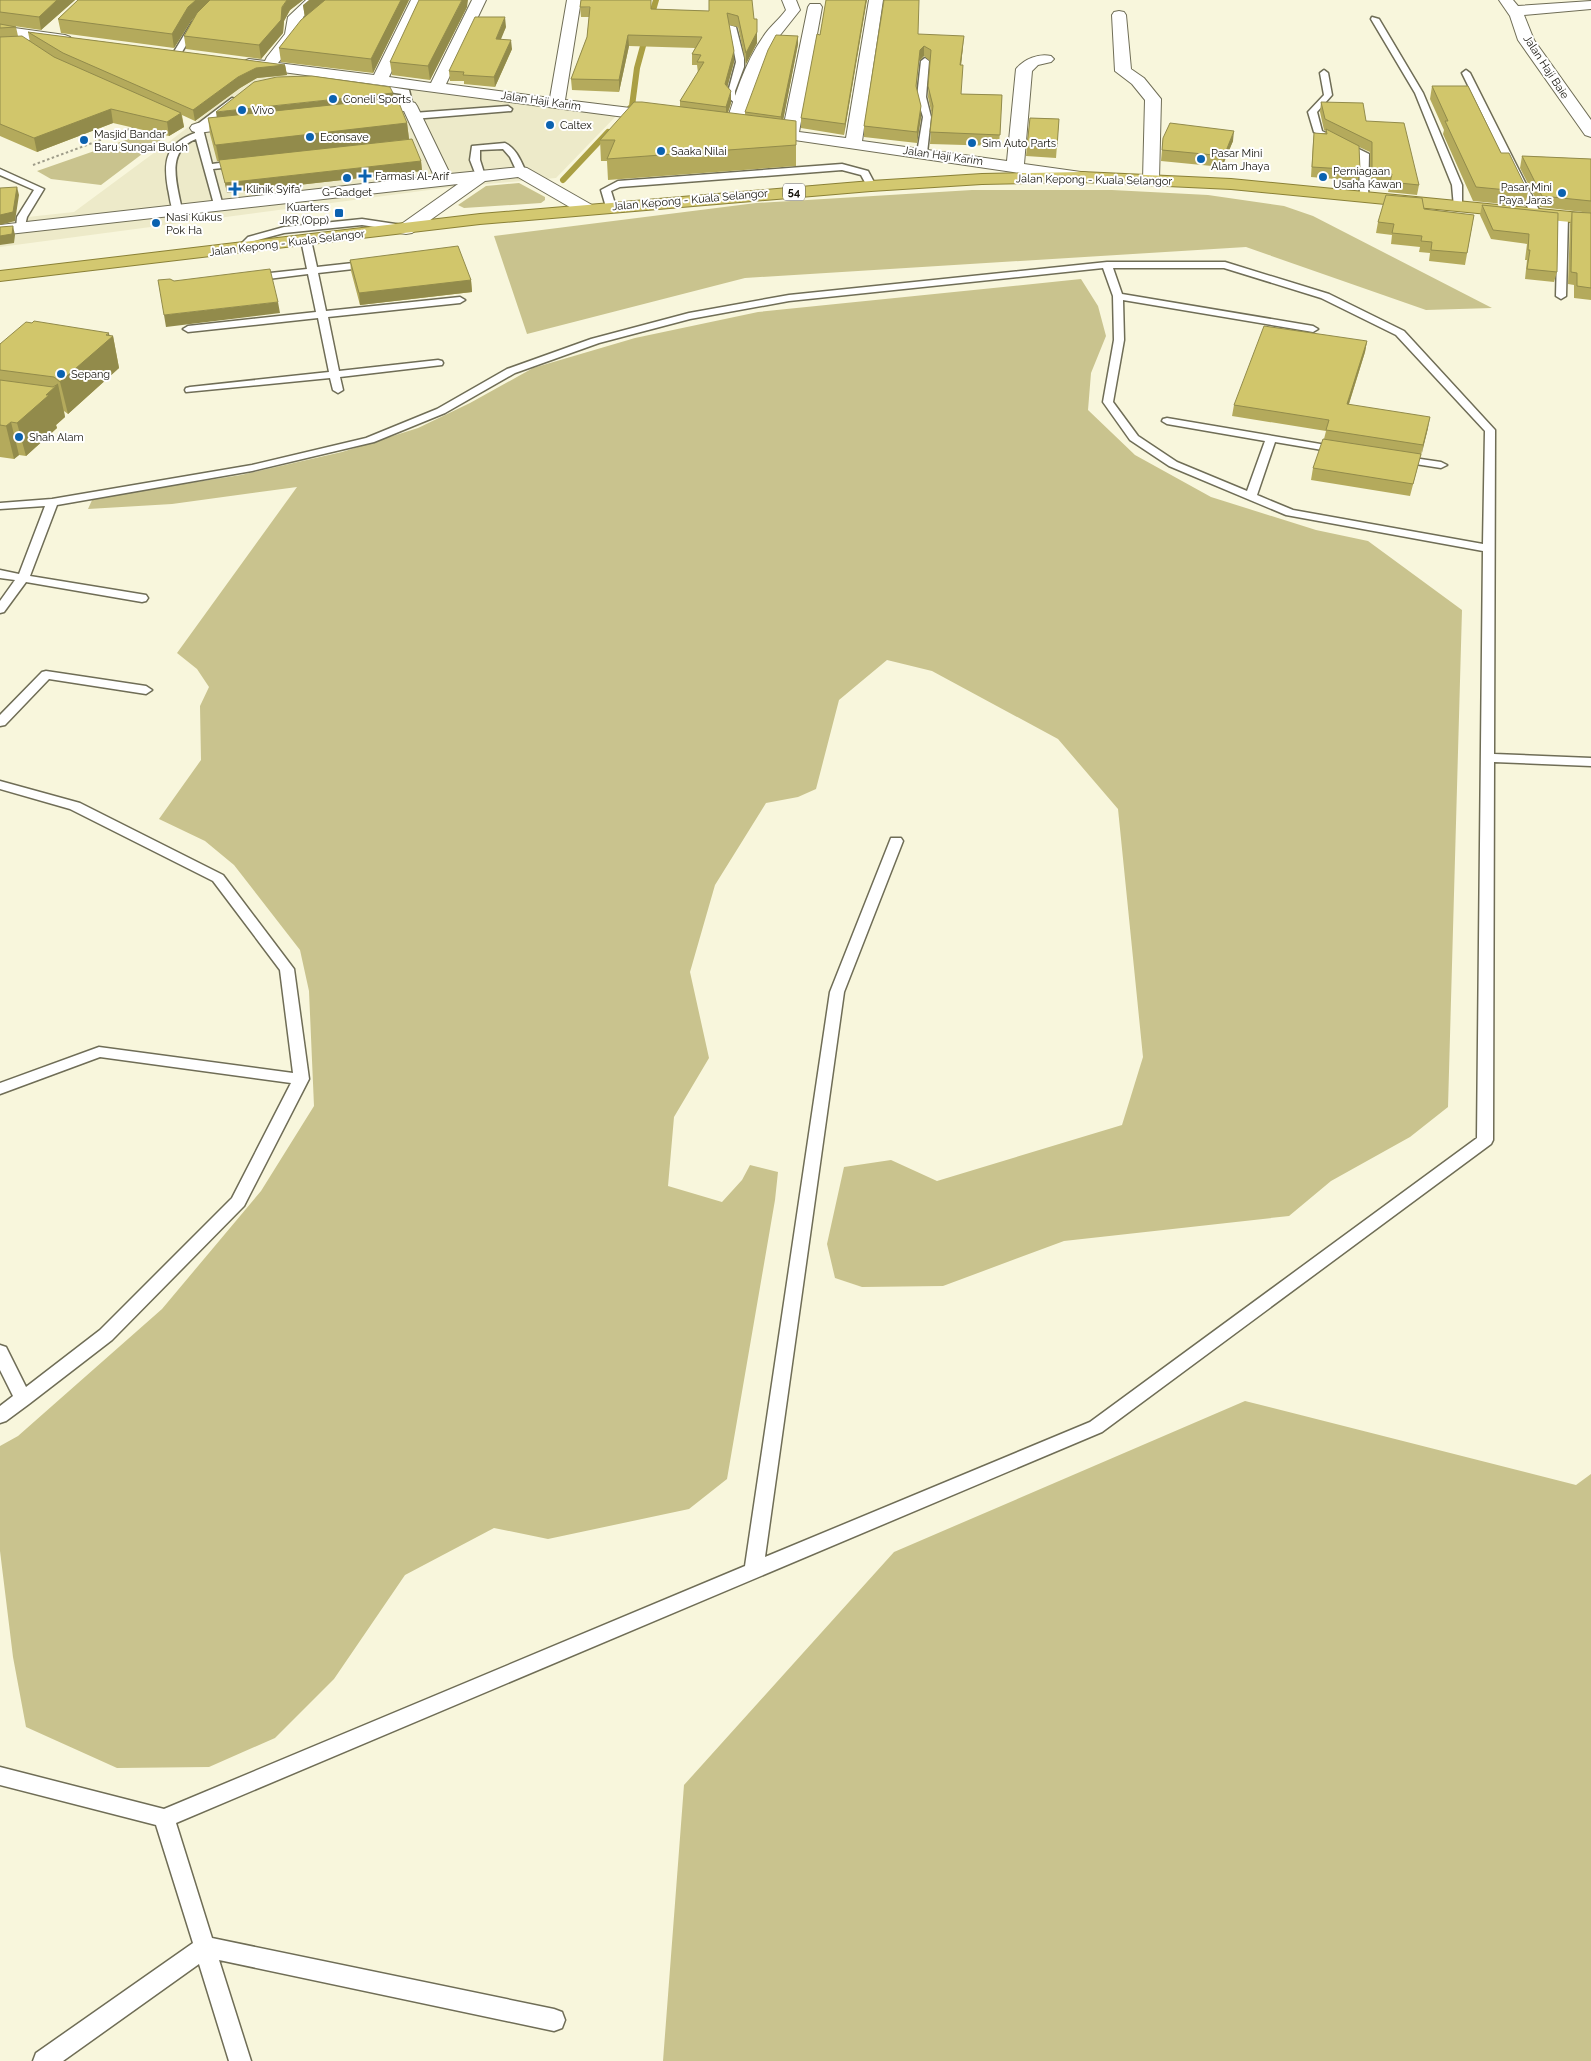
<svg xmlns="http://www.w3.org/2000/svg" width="1591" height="2061" font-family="Raleway,sans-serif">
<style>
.built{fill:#edeac9}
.green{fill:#c9c38e}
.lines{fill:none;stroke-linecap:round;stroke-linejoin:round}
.stream{stroke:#aa9f43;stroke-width:6}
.service-casing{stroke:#6f6d56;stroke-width:3}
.minor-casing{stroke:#6f6d56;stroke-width:2}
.trunk-casing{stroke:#8a8036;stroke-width:2}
.path{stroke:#9e9c89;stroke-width:2;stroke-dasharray:2.5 2.5;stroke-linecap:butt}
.service{fill:#fff;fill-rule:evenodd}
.minor{fill:#fff;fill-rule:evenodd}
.trunk{fill:#d3c870;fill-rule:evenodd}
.wall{fill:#b4aa5c}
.shaded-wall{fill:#928b4b}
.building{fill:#d1c66b;stroke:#928b4b}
.poi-dot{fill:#0b62b0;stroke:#fff;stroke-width:2}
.labels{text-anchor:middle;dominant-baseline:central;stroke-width:4;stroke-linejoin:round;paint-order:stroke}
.far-street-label{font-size:11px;fill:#16140c;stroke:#fff}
.far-poi-label{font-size:11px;fill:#16140c;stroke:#fff;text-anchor:start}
.shield{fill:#fff;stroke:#5c5a55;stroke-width:1}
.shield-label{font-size:11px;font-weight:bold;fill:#16140c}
</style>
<rect width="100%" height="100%" fill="#f8f6dc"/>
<path class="built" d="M 262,70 L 617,115 L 556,178 L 444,188 L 0,247 L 0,220 L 74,212 L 170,141 Z"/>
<path class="green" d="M 146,133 L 162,139 L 101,185 L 51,179 L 37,171 Z
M 519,183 L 545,197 L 545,200 L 541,203 L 464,208 L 458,205 L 486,186 Z
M 972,190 L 1112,190 L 1208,195 L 1284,206 L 1313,216 L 1492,308 L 1426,310 L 1246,247 L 745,278 L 527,334 L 494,236 L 756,203 Z
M 1081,279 L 1098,306 L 1106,336 L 1091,373 L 1088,410 L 1135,455 L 1211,497 L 1316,530 L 1368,541 L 1462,610 L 1448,1107 L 1410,1137 L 1331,1181 L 1289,1216 L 1064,1241 L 943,1286 L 862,1287 L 835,1278 L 827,1244 L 844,1167 L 891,1160 L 937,1181 L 1122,1125 L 1143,1057 L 1118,809 L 1058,739 L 932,671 L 887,660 L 839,700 L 816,789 L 798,797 L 766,803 L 715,885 L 690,972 L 709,1058 L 674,1117 L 668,1186 L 722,1202 L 742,1180 L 750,1165 L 778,1172 L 775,1200 L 727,1479 L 689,1509 L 548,1539 L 494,1528 L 405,1575 L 334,1679 L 275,1738 L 209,1767 L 117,1768 L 26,1727 L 13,1657 L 0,1551 L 0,1446 L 18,1436 L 162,1309 L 261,1191 L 314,1106 L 309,991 L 300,950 L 234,865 L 205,841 L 159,819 L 201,760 L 200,706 L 209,687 L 197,669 L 177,653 L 297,487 L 172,504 L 88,509 L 93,498 L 241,475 L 342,452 L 418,428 L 470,403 L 533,368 L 635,338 L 758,312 Z
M 1245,1401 L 1576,1485 L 1591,1474 L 1591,2061 L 663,2061 L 684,1785 L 894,1552 Z"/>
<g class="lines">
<path class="stream" d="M 650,21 L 656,0
M 625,113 L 632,106 L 637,68 L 646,35
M 563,180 L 608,132"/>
<defs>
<path id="service" d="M 214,0 L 223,0 L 198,25 L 179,57 L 173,57 L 172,55 L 192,22 Z
M 1372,17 L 1379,19 L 1423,93 L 1462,185 L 1462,209 L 1459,210 L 1454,207 L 1452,185 L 1415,93 L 1371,19 Z
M 729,25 L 736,27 L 744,58 L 744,67 L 735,91 L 735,95 L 744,105 L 740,108 L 727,96 L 736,62 Z
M 925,58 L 929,61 L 926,97 L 931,117 L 927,153 L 922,156 L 917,153 L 923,117 L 917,97 L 921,61 Z
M 1324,70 L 1328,73 L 1332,95 L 1317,112 L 1322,131 L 1369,154 L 1368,200 L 1362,200 L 1360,198 L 1359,155 L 1314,132 L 1308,112 L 1324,95 L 1320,73 Z
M 1466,70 L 1470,73 L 1541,214 L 1539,216 L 1536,217 L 1531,214 L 1462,73 Z
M 371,84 L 409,90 L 413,106 L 406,108 L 402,94 L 368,89 L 368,85 Z
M 232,98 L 235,99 L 235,103 L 203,129 L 212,164 L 241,160 L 246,163 L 241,166 L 213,169 L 223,206 L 221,208 L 215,208 L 196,139 C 165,151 177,184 182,210 L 180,212 L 174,212 C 170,205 170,197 168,189 C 163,161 166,144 195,133 L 195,126 Z
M 508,106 L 512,109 L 511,111 L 413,119 L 409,116 L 413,113 Z
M 505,143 C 516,148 521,161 526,172 L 524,174 L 518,174 L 510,157 L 503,149 L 480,150 L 480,160 L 485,176 L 480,179 L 477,178 L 470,160 L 472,146 Z
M 842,164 L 868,171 L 876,186 L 871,189 L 868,188 L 861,175 L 842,170 L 620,187 L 611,191 L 616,207 L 611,210 L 606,207 L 601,190 L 618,181 Z
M 0,169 L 44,189 L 27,217 L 24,230 L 21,231 L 16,228 L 17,217 L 34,190 L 0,175 Z
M 1563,214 L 1568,217 L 1566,296 L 1561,299 L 1556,296 L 1558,217 Z
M 362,219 L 402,225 L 407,228 L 402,231 L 362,225 L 284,233 L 254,241 L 245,250 L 239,250 L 237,248 L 248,237 L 284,227 Z
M 306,237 L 311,240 L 317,267 L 371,261 L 376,264 L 371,267 L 318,273 L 326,311 L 460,297 L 465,300 L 460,303 L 328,317 L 339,371 L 438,360 L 442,361 L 443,363 L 442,365 L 340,377 L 343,390 L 338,393 L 333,390 L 330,378 L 186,392 L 185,390 L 186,388 L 190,387 L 329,372 L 318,318 L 188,332 L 183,329 L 188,326 L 316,312 L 308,274 L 252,281 L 247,278 L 252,275 L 307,269 L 301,240 Z
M 1107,262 L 1225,262 L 1329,294 L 1404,331 L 1495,430 L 1494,754 L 1591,758 L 1591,766 L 1494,762 L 1493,1140 L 1491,1144 L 1102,1432 L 176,1823 L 212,1938 L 554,2009 L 562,2012 L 565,2020 L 562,2028 L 554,2031 L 219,1960 L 251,2061 L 229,2061 L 199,1964 L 63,2061 L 33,2061 L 36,2053 L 193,1943 L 156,1825 L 0,1785 L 0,1767 L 164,1809 L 745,1566 L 830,992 L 891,838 L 901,838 L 903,841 L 844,992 L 765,1557 L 1090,1422 L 1477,1138 L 1483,551 L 1286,515 L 1169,466 L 1130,440 L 1103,402 L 1114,340 L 1113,296 L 1103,268 L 789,301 L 690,319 L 599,343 L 515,373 L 445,413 L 374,442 L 252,471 L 57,505 L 30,576 L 146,595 L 148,598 L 146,601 L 142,602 L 26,582 L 4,612 L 0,613 L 0,601 L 15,580 L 0,578 L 0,570 L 19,574 L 45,506 L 0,509 L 0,503 L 52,499 L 252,465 L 366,438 L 437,409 L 507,369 L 591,339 L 689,313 L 789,295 ZM 1113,268 L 1224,268 L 1321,298 L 1396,335 L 1485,431 L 1483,544 L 1293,510 L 1257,495 L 1275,442 L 1340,453 L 1346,450 L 1344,448 L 1167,418 L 1163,419 L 1162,421 L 1167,424 L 1265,441 L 1247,491 L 1177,462 L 1138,436 L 1113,402 L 1124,340 L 1123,300 L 1313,332 L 1318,329 L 1313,326 L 1122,294 Z
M 1400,456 L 1441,462 L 1447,465 L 1441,468 L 1396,461 L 1394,459 L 1396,457 Z
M 46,671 L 146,686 L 152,690 L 146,694 L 49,679 L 5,725 L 0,726 L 0,715 L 42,672 Z
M 0,781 L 80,803 L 223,875 L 294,969 L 309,1079 L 244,1206 L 112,1340 L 29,1404 L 6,1421 L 0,1423 L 0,1406 L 13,1396 L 0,1370 L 0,1345 L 6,1347 L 26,1387 L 100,1330 L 232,1198 L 291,1083 L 100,1057 L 0,1094 L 0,1083 L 99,1047 L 293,1073 L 280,970 L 213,881 L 70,809 L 0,789 Z"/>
<path id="minor" d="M 306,0 L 321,0 L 303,17 L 301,35 L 278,63 L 374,75 L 411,0 L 425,0 L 389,77 L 431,83 L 472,0 L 486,0 L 446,84 L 550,98 L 567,0 L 581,0 L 565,100 L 663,112 L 669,114 L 671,117 L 669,120 L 663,122 L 244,67 L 241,64 L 244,61 L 249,59 L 265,61 L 267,57 L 285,34 L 288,17 Z
M 782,0 L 796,0 L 800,10 L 777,39 L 766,58 L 741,127 L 739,130 L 727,130 L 725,127 C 735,96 744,64 763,37 C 769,27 779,20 786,10 Z
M 869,0 L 883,0 L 862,141 L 1007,161 L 1016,69 C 1024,59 1039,53 1051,56 L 1054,59 L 1051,62 L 1038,65 L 1032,71 L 1024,164 L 1088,173 L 1090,177 L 1088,181 L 1082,182 L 754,134 L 752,131 L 754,128 L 760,126 L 783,129 L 808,7 L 810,4 L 820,4 L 822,7 L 799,132 L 846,138 Z
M 1499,0 L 1513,0 L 1518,6 L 1591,1 L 1591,9 L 1524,15 L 1534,40 L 1591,120 L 1591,137 L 1585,135 L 1518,40 L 1510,16 Z
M 1119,11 L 1124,12 L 1126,15 L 1131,69 L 1144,78 L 1161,99 L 1159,179 L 1157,183 L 1145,183 L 1143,179 L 1145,100 L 1132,84 L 1115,71 L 1112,15 L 1114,12 Z
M 0,26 L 65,35 L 70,37 L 73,40 L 70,43 L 65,45 L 0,36 Z
M 409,101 L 415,103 L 417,106 L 450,174 L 521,167 L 527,168 L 592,205 L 595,209 L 592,213 L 586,214 L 580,213 L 518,177 L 485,181 L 412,233 L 406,234 L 400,233 L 397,229 L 400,225 L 458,184 L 0,235 L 0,225 L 434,176 L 404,111 L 365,116 L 359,114 L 357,111 L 359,108 L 365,106 Z
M 245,118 L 251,120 L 253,123 L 251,126 L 198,133 L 192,131 L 190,128 L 192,125 L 198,123 Z"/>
<path id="trunk" d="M 1082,172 L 1231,179 L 1591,214 L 1591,224 L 1231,189 L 1082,182 L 982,184 L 871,191 L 480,224 L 0,281 L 0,271 L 480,214 L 871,181 L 982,174 Z"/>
</defs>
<use href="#service" class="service-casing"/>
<use href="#minor" class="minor-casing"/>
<use href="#trunk" class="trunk-casing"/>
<path class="path" d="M 33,165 L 138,126"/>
<use href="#service" class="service"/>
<use href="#minor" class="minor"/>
<use href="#trunk" class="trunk"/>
</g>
<path class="wall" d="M 0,0 L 75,0 L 41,30 L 14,26 L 16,27 L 18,36 L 30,42 L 28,32 L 285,65 L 287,75 L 257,78 L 240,88 L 195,121 L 182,115 L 184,127 L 169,136 L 113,123 L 37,152 L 0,136 Z
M 78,0 L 303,0 L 290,10 L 284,21 L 283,33 L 261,59 L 186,49 L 184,36 L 195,16 L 191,21 L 174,48 L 61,33 L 58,19 Z
M 409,0 L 373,73 L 281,62 L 279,48 L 305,17 L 303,5 Z
M 709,0 L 754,19 L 757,19 L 757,43 L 746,64 L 738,27 L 729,25 L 734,62 L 727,87 L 731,103 L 728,113 L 745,115 L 745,112 L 798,36 L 798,44 L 783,120 L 796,121 L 796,166 L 608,180 L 607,161 L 601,161 L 600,140 L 680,106 L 680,101 L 698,73 L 697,65 L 692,65 L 692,54 L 695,48 L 629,46 L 619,92 L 572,90 L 571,79 L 587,37 L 589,17 L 581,17 L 580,7 L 709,11 Z
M 826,0 L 867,0 L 844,135 L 801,128 L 801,118 L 820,35 Z
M 467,7 L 430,80 L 392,75 L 390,62 Z
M 506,27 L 500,39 L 512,49 L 495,87 L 464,84 L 464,81 L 450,81 L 449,71 Z
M 918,34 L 963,46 L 961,65 L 961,94 L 1002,95 L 999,146 L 930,144 L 932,115 L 928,97 L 930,61 L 924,56 L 919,61 L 916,88 L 921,106 L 921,117 L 917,143 L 864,137 L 864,126 Z
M 1432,86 L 1501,153 L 1528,192 L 1525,206 L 1473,201 L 1443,134 L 1444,130 L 1430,99 Z
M 393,98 L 407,123 L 409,139 L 421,161 L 422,171 L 227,193 L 220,161 L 217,161 L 210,134 L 208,118 Z
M 1321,102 L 1366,121 L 1419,185 L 1417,195 L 1388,192 L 1390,185 L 1370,184 L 1370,152 L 1359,147 L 1360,170 L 1358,181 L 1311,177 L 1313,143 L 1314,133 L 1325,133 L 1326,131 L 1324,130 L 1320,112 Z
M 1030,118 L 1059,119 L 1056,158 L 1026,156 Z
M 1163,138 L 1233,141 L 1222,167 L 1161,161 Z
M 1522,156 L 1591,159 L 1591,213 L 1540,207 L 1520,168 Z
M 1482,205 L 1558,213 L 1557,272 L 1554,282 L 1525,279 L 1527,260 L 1525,260 L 1527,244 L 1491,239 L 1480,215 Z
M 1424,209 L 1474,215 L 1465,265 L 1429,261 L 1430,253 L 1419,252 L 1420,247 L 1391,244 L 1392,235 L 1376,233 L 1378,222 Z
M 1572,212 L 1591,213 L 1591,300 L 1574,298 L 1574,285 L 1568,284 L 1570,224 Z
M 350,260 L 471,280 L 472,292 L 360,305 L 351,271 Z
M 109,336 L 113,336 L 119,368 L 68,414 L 64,411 L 65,417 L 56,425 L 57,428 L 26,456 L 19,455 L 14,459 L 0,457 L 0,344 Z
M 1367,341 L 1365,352 L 1349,404 L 1428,428 L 1410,496 L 1311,480 L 1313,468 L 1324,439 L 1326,431 L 1232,416 L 1234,405 Z"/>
<path class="shaded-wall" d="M 57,0 L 75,0 L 41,30 L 39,17 Z
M 196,0 L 211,0 L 191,21 L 174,48 L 172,34 L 188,7 Z
M 287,0 L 303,0 L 290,10 L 284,21 L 283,33 L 261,59 L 259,45 Z
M 309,0 L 327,0 L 305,18 L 303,5 Z
M 401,0 L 409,0 L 373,73 L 371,59 Z
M 462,0 L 468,0 L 467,7 L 430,80 L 428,66 Z
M 866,0 L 867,0 L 866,4 L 844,135 L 845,124 Z
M 505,17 L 506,27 L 497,49 L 496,39 Z
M 757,32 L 757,43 L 746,64 L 746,53 Z
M 628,35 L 629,46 L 619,92 L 619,80 Z
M 798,36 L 798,44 L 782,126 L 781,117 Z
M 964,36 L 963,46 L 960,75 L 960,65 Z
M 511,40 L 512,49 L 495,87 L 494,77 Z
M 924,46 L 924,56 L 919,61 L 915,97 L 916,86 L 920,50 Z
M 734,51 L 734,62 L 725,96 L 725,84 Z
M 285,65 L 287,75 L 257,78 L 240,88 L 195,121 L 193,110 L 238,77 L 256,68 Z
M 731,91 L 731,103 L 726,118 L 726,107 Z
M 393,93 L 394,101 L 217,119 L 216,112 Z
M 921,106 L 921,117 L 917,143 L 917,132 Z
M 111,109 L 113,123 L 37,152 L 34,138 Z
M 181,113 L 184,127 L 169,136 L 167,122 Z
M 407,123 L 409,139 L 219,161 L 216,145 Z
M 1234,131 L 1233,141 L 1222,167 L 1224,156 Z
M 421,161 L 422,171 L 227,193 L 225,183 Z
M 17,187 L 19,195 L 15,221 L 0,225 L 0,215 Z
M 13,226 L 15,235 L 14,243 L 0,245 L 0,236 Z
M 471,280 L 472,292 L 360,305 L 359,293 Z
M 278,302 L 280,313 L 166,327 L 164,315 Z
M 109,333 L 110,339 L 113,336 L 119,368 L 68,414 L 60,382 Z
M 1367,341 L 1365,352 L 1345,416 L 1347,404 Z
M 58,384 L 65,417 L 56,425 L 57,428 L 26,456 L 17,423 L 46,395 Z
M 1430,417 L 1428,428 L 1421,457 L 1423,445 Z
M 11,422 L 19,455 L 14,459 L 6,426 Z"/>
<path class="building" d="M 0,0 L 57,0 L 39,17 L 0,12 Z
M 78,0 L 196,0 L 188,7 L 172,34 L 58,19 Z
M 210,0 L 287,0 L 282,7 L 281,20 L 259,45 L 184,36 L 197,13 Z
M 325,0 L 401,0 L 371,59 L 279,48 L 301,20 Z
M 419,0 L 462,0 L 428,66 L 390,62 Z
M 581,0 L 651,0 L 651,9 L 709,11 L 709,0 L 752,0 L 754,19 L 757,19 L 757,32 L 746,53 L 738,16 L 727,13 L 734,51 L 725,84 L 731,91 L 726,107 L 680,101 L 704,62 L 697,62 L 701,55 L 692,54 L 702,37 L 628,35 L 619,80 L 571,79 L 587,37 L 590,7 L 580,7 Z
M 826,0 L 866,0 L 845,124 L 801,118 L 817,34 L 820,35 Z
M 884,0 L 919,0 L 918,34 L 964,36 L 960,65 L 963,65 L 961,94 L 1002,95 L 1000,135 L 930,132 L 933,106 L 928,86 L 931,50 L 924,46 L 920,50 L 916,86 L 921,106 L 917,132 L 864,126 Z
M 475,17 L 505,17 L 496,39 L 511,40 L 494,77 L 463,75 L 464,72 L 449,71 Z
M 0,24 L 16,27 L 0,28 Z
M 28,32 L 285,65 L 256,68 L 238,77 L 193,110 L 63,53 Z
M 776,35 L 798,36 L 781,117 L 745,112 L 768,50 Z
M 22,36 L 54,57 L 181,113 L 167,122 L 111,109 L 34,138 L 0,124 L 0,37 Z
M 312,76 L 390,87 L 393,93 L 216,112 L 254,82 L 277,77 Z
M 1432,86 L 1468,86 L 1501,153 L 1509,153 L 1528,192 L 1476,187 L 1445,121 L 1448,121 Z
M 397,98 L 407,123 L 216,145 L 215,145 L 208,118 Z
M 634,102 L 642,102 L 796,121 L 796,145 L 607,159 L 615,140 L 600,140 Z
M 1321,102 L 1363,103 L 1366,121 L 1404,123 L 1419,185 L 1390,182 L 1392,174 L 1372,173 L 1372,142 L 1325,119 Z
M 1030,118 L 1059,119 L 1057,147 L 1027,146 Z
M 1170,123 L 1234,131 L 1224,156 L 1162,150 L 1163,138 Z
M 1326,129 L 1359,146 L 1360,170 L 1312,167 L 1314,133 L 1327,134 Z
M 412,139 L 421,161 L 225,183 L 219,160 Z
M 1522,156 L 1591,159 L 1591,201 L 1542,196 Z
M 17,187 L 13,212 L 0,215 L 0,188 Z
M 1386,195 L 1422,198 L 1424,209 L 1474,215 L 1467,253 L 1431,250 L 1432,242 L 1421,241 L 1422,236 L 1392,233 L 1394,224 L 1378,222 Z
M 1482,205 L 1558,213 L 1557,272 L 1527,269 L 1530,250 L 1528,250 L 1529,234 L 1493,230 Z
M 1572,212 L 1591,213 L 1591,288 L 1577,286 L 1577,273 L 1571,272 Z
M 13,226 L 12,234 L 0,236 L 0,227 Z
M 458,246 L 471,280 L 359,293 L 350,260 Z
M 270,269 L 278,302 L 164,315 L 158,280 L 170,279 L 174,281 Z
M 34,321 L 109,333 L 106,335 L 113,336 L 60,382 L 54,377 L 0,370 L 0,344 L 26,322 L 32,323 Z
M 1264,326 L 1367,341 L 1347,404 L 1430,417 L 1423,445 L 1326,430 L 1329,420 L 1234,405 Z
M 0,380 L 53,387 L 58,384 L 46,395 L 49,395 L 17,423 L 11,422 L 6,426 L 0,425 Z
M 1323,439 L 1421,454 L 1413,484 L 1313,468 Z"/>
<g class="poi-dot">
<circle cx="333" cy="99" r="5"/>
<circle cx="242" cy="110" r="5"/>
<circle cx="550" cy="125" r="5"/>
<circle cx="310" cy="137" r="5"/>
<circle cx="84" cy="140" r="5"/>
<circle cx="972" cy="143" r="5"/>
<circle cx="661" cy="151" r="5"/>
<circle cx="1201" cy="159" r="5"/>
<path d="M362.5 168.5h5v5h5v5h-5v5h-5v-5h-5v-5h5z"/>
<circle cx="1323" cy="177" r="5"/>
<circle cx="347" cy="178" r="5"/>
<path d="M232.5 181.5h5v5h5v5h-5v5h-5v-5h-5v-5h5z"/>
<circle cx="1562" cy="193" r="5"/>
<rect x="334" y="208" width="10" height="10" rx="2.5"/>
<circle cx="156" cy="223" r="5"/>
<circle cx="61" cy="374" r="5"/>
<circle cx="19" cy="437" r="5"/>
</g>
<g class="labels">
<g class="far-street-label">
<text transform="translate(1546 67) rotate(57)">Jalan Haji Baie</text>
<text transform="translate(541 101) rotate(8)">Jalan Haji Karim</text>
<text transform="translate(943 156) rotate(8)">Jalan Haji Karim</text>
<text transform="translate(1094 180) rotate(1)">Jalan Kepong - Kuala Selangor</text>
<text transform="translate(690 200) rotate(-5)">Jalan Kepong - Kuala Selangor</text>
<text transform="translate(287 243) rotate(-7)">Jalan Kepong - Kuala Selangor</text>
</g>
<g class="far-poi-label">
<text x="343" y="99">Coneli Sports</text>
<text x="252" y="110">Vivo</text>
<text x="560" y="125">Caltex</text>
<text x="94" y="134">Masjid Bandar<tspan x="94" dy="13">Baru Sungai Buloh</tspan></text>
<text x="320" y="137">Econsave</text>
<text x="982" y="143">Sim Auto Parts</text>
<text x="671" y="151">Saaka Nilai</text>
<text x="1211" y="153">Pasar Mini<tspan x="1211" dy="13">Alam Jhaya</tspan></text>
<text x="1333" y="171">Perniagaan<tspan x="1333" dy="13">Usaha Kawan</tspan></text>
<text x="375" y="176">Farmasi Al-Arif</text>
<text x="1552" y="187" text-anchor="end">Pasar Mini<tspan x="1552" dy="13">Paya Jaras</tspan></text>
<text x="246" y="189">Klinik Syifa’</text>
<text x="347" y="192" text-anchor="middle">G-Gadget</text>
<text x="329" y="207" text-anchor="end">Kuarters<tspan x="329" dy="13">JKR (Opp)</tspan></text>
<text x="166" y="217">Nasi Kukus<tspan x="166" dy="13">Pok Ha</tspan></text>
<text x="71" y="374">Sepang</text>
<text x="29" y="437">Shah Alam</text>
</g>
<rect class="shield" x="783" y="183.5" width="22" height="17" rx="4"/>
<g class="shield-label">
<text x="794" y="192">54</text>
</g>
</g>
</svg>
